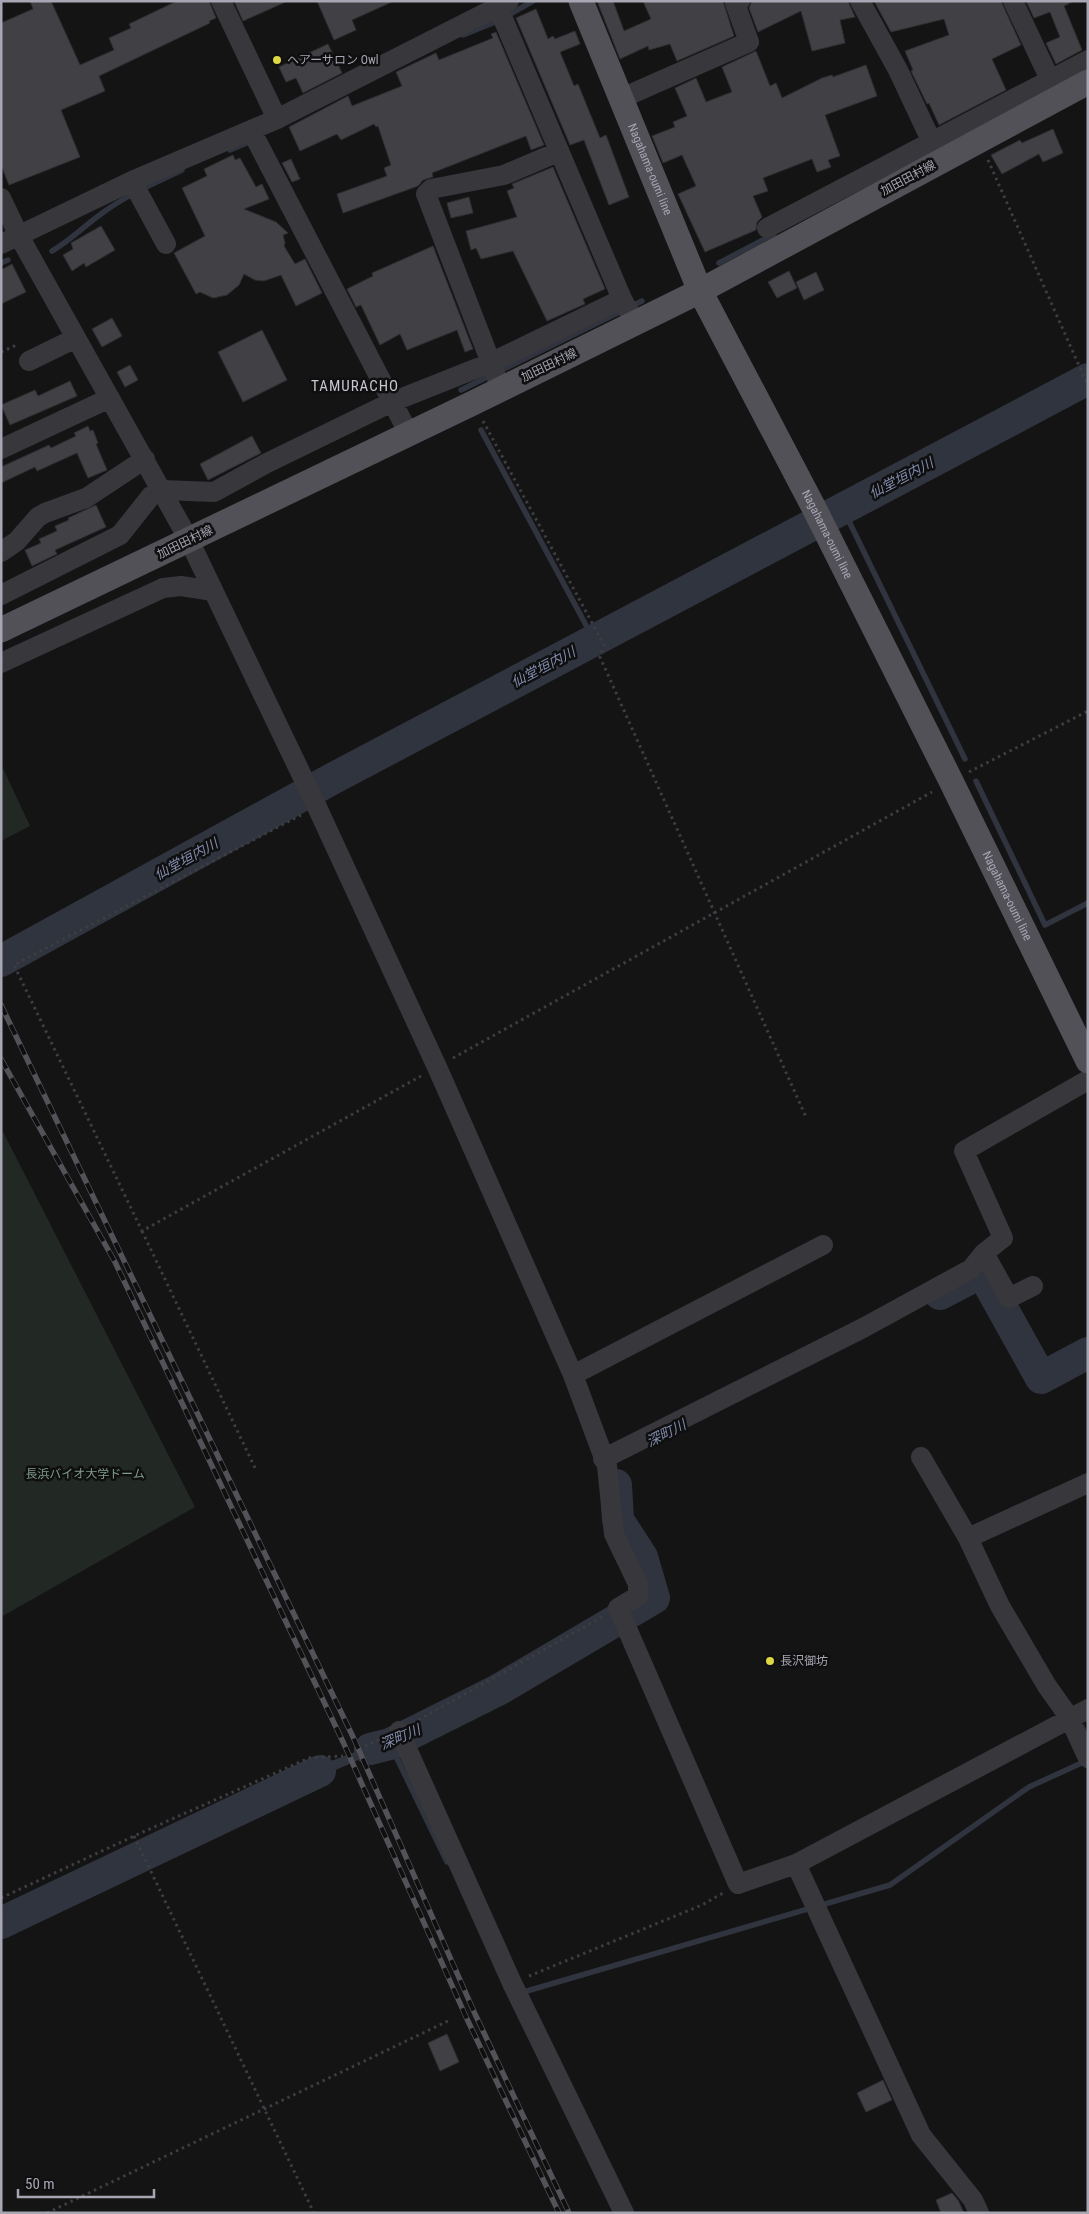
<svg xmlns="http://www.w3.org/2000/svg" width="1089" height="2214" font-family="'Roboto Condensed','Noto Sans JP',sans-serif">
<style>
.green{fill:#222925}
.water{fill:#30343e}
.lines{fill:none;stroke-linecap:round;stroke-linejoin:round}
.stream{stroke:#30343e;stroke-width:5.5}
.river{stroke:#30343e;stroke-width:32}
.building{fill:#414145;stroke:#2f2e31}
.path{stroke:#3d3d42;stroke-width:3;stroke-dasharray:2.5 4;stroke-linecap:butt}
.minor{stroke:#38373c;stroke-width:20}
.major{stroke:#525158;stroke-width:25}
.rail-casing{stroke:#525258;stroke-width:5.5}
.rail{stroke:#0f0f10;stroke-width:4;stroke-dasharray:11;stroke-linecap:butt}
.poi-dot{fill:#ded842;stroke:#0f0f10;stroke-width:2}
.labels{text-anchor:middle;dominant-baseline:central;stroke-width:5;stroke-linejoin:round;paint-order:stroke}
.poi-label{font-size:12px;fill:#a7a7b4;stroke:#0f0f10;text-anchor:start}
.street-label{font-size:12px;fill:#a7a7b4;stroke:#0f0f10}
.park-label{font-size:12px;fill:#7f9d8a;stroke:#0f0f10}
.water-label{font-size:14px;font-style:italic;fill:#818bac;stroke:#0f0f10}
.quarter-label{font-size:15px;letter-spacing:1px;fill:#c7c7d0;stroke:#0f0f10}
</style>
<rect width="100%" height="100%" fill="#141415"/>
<path class="green" d="M 1,764 L 30,826 L 1,841 Z
M 1,1128 L 195,1507 L 1,1617 Z"/>
<path class="water" d="M 389,1739 L 396,1746 L 372,1754 L 322,1776 L 318,1766 Z"/>
<g class="lines">
<path class="stream" d="M 463,35 L 498,21 L 533,1
M 230,150 L 254,140
M 52,251 C 70,241 84,226 101,214 C 126,195 155,183 182,170
M 1,263 L 8,260
M 719,263 L 774,234
M 461,390 L 642,301
M 481,430 L 594,640
M 843,509 L 965,759
M 976,781 L 1045,925 L 1088,903
M 390,1744 L 447,1862
M 520,1993 L 890,1885 L 1029,1787 L 1086,1761"/>
<path class="river" d="M 1,961 L 332,779 L 1088,379
M 940,1294 L 982,1272 L 1041,1378 L 1088,1353
M 370,1749 L 390,1744 L 498,1690 L 654,1598 L 642,1557 L 618,1520 L 616,1485
M 1,1923 L 320,1771"/>
</g>
<path class="building" d="M 30,1 L 51,1 L 80,65 L 114,50 L 109,38 L 131,28 L 129,24 L 177,1 L 209,1 L 216,18 L 209,21 L 210,23 L 99,76 L 105,91 L 61,110 L 80,157 L 9,185 L 1,165 L 1,23 L 33,9 Z
M 234,1 L 288,1 L 243,21 Z
M 317,1 L 394,1 L 352,20 L 356,30 L 334,40 Z
M 597,1 L 613,1 L 624,31 L 651,19 L 643,1 L 723,1 L 734,36 L 677,61 L 670,44 L 649,50 L 648,46 L 620,59 Z
M 752,1 L 848,1 L 855,17 L 840,20 L 845,43 L 812,51 L 801,11 L 758,32 L 749,8 Z
M 874,1 L 1001,1 L 1021,45 L 992,59 L 1006,90 L 939,125 L 929,103 L 927,104 L 911,71 L 913,70 L 905,51 L 949,35 L 944,19 L 891,32 Z
M 1026,1 L 1074,1 L 1064,6 L 1082,50 L 1056,64 L 1046,43 L 1060,37 L 1050,12 L 1034,18 Z
M 536,9 L 548,39 L 553,36 L 555,39 L 575,31 L 580,44 L 560,52 L 574,86 L 578,84 L 600,138 L 606,135 L 629,197 L 609,205 L 584,140 L 570,145 L 516,18 Z
M 496,32 L 544,145 L 531,150 L 526,136 L 432,173 L 433,177 L 423,180 L 418,186 L 343,213 L 337,194 L 387,176 L 384,168 L 391,165 L 378,126 L 376,127 L 374,124 L 341,140 L 337,134 L 300,151 L 289,127 L 348,96 L 352,106 L 402,86 L 396,72 L 436,53 L 439,60 L 493,38 L 491,34 Z
M 328,44 L 342,73 L 303,93 L 296,78 L 286,82 L 279,67 Z
M 756,51 L 770,86 L 776,83 L 782,98 L 822,78 L 832,75 L 833,77 L 866,65 L 877,96 L 825,115 L 840,156 L 828,160 L 831,167 L 817,172 L 812,159 L 763,178 L 768,191 L 753,196 L 762,217 L 757,222 L 756,230 L 705,252 L 678,194 L 696,186 L 682,155 L 663,163 L 652,136 L 675,127 L 673,122 L 687,116 L 675,88 L 696,78 L 706,102 L 732,92 L 722,67 Z
M 1053,129 L 1063,153 L 1043,162 L 1039,154 L 1002,174 L 991,155 L 1020,140 L 1022,143 Z
M 233,155 L 235,160 L 240,158 L 256,187 L 262,184 L 269,199 L 244,209 L 276,222 L 288,233 L 283,235 L 285,243 L 284,246 L 295,264 L 305,259 L 322,293 L 296,306 L 281,275 L 264,281 L 255,280 L 244,274 L 239,285 L 227,295 L 213,298 L 200,292 L 196,294 L 174,253 L 205,236 L 182,188 L 207,176 L 204,169 Z
M 291,159 L 300,179 L 292,182 L 282,163 Z
M 553,167 L 605,289 L 583,299 L 585,304 L 547,321 L 513,251 L 481,259 L 476,248 L 471,250 L 466,231 L 517,217 L 507,191 L 514,188 L 512,184 Z
M 469,197 L 473,213 L 451,218 L 447,203 Z
M 101,226 L 115,250 L 86,267 L 84,263 L 72,271 L 63,255 L 73,249 L 71,243 Z
M 433,246 L 473,349 L 465,352 L 457,330 L 407,350 L 400,334 L 380,345 L 361,305 L 356,307 L 347,289 L 373,276 L 372,273 Z
M 12,264 L 26,292 L 1,304 L 1,270 Z
M 789,271 L 797,288 L 777,298 L 768,282 Z
M 816,272 L 824,290 L 804,300 L 796,282 Z
M 112,318 L 122,336 L 102,347 L 92,329 Z
M 262,330 L 287,380 L 243,402 L 218,352 Z
M 130,365 L 138,380 L 125,387 L 117,372 Z
M 70,381 L 77,396 L 10,425 L 1,405 L 35,390 L 38,396 Z
M 88,426 L 90,431 L 93,430 L 98,443 L 96,444 L 107,470 L 88,478 L 77,453 L 37,471 L 35,467 L 1,483 L 1,467 L 49,445 L 51,448 L 76,436 L 74,433 Z
M 252,436 L 261,453 L 208,480 L 200,464 Z
M 96,505 L 106,527 L 55,550 L 57,554 L 32,566 L 25,550 L 41,543 L 39,539 L 57,531 L 55,526 L 69,520 L 68,518 Z
M 447,2034 L 459,2062 L 440,2071 L 428,2043 Z
M 883,2080 L 892,2100 L 866,2112 L 857,2093 Z
M 952,2193 L 958,2200 L 964,2213 L 941,2213 L 936,2200 Z"/>
<g class="lines">
<path class="path" d="M 988,160 L 1088,386
M 1,352 L 19,344
M 483,421 L 604,645 L 600,657 L 806,1117
M 969,772 L 1088,711
M 301,815 L 14,965 L 142,1231 L 421,1076
M 453,1058 L 932,792
M 142,1231 L 256,1470
M 413,1723 L 602,1617
M 365,1746 L 383,1738
M 134,1836 L 314,2213
M 1,1898 L 134,1836 L 309,1758 L 343,1756
M 529,1976 L 702,1905 L 723,1893
M 47,2213 L 450,2020"/>
<path class="minor" d="M 221,1 L 277,119
M 860,1 L 898,70 L 937,153
M 1013,1 L 1055,90
M 498,7 L 622,299 L 635,322
M 622,98 L 749,42 L 735,3 L 740,1
M 251,130 L 409,434
M 132,181 L 166,244
M 1,198 L 19,236 L 189,540 L 317,807 L 437,1067 L 573,1375 L 607,1466 L 614,1534 L 638,1584 L 638,1596 L 618,1608 L 738,1884 L 796,1864 L 1088,1709
M 767,228 L 1088,60
M 1,244 L 132,181 L 277,119 L 509,1
M 29,361 L 76,338
M 501,389 L 426,194 L 431,189 L 504,175 L 558,152
M 1,449 L 110,398
M 1,552 L 17,541 L 38,517 L 45,513 L 86,498 L 145,459
M 1,595 L 120,535 L 151,496 L 162,490 L 214,492 L 267,463 L 392,402 L 490,363 L 622,299
M 1,663 L 163,588 L 181,586 L 213,591
M 984,1253 L 1009,1298 L 1033,1286
M 573,1375 L 823,1245
M 921,1457 L 968,1538 L 1000,1606 L 1047,1686 L 1069,1717 L 1088,1758
M 603,1459 L 863,1328 L 971,1269 L 984,1253 L 1003,1238 L 964,1151 L 1088,1080
M 968,1538 L 1088,1483
M 399,1731 L 512,1983 L 624,2213
M 796,1864 L 921,2135 L 973,2200 L 979,2213"/>
<g class="major">
<path id="s1" d="M 581,1 L 700,291 L 813,506 L 951,781 L 1088,1061"/>
<path d="M 1,630 L 473,403 L 700,291 L 1088,82"/>
</g>
<defs>
<path id="rail" d="M 1,1005 L 354,1739 L 475,2014 L 569,2213
M 1,1059 L 115,1262 L 344,1744 L 467,2019 L 559,2213"/>
</defs>
<use href="#rail" class="rail-casing"/>
<use href="#rail" class="rail"/>
</g>
<g class="poi-dot">
<circle cx="277" cy="60" r="5"/>
<circle cx="770" cy="1661" r="5"/>
</g>
<g class="labels">
<g class="poi-label">
<text x="287" y="60">ヘアーサロン Owl</text>
<text x="780" y="1661">長沢御坊</text>
</g>
<g class="street-label">
<text stroke="none"><textPath href="#s1" startOffset="182">Nagahama-oumi line</textPath></text>
<text transform="translate(908 178) rotate(-28)">加田田村線</text>
<text transform="translate(549 365) rotate(-26)">加田田村線</text>
<text stroke="none"><textPath href="#s1" startOffset="588">Nagahama-oumi line</textPath></text>
<text transform="translate(185 542) rotate(-26)">加田田村線</text>
<text stroke="none"><textPath href="#s1" startOffset="992">Nagahama-oumi line</textPath></text>
</g>
<g class="park-label">
<text x="85" y="1474">長浜バイオ大学ドーム</text>
</g>
<g class="water-label">
<text transform="translate(901 478) rotate(-28)">仙堂垣内川</text>
<text transform="translate(543 667) rotate(-28)">仙堂垣内川</text>
<text transform="translate(186 859) rotate(-29)">仙堂垣内川</text>
<text transform="translate(666 1433) rotate(-27)">深町川</text>
<text transform="translate(400 1737) rotate(-23)">深町川</text>
</g>
<g class="quarter-label">
<text x="355" y="386">TAMURACHO</text>
</g>
</g>
<rect width="1089" height="2214" fill="none" stroke="#a7a7b4" stroke-width="5"/>
<path d="M18 2189v8h136v-8" fill="none" stroke="#a7a7b4" stroke-width="2.5"/>
<text x="25" y="2189" font-size="15" fill="#a7a7b4" stroke="#0f0f10" stroke-width="4" paint-order="stroke">50 m</text>
</svg>
